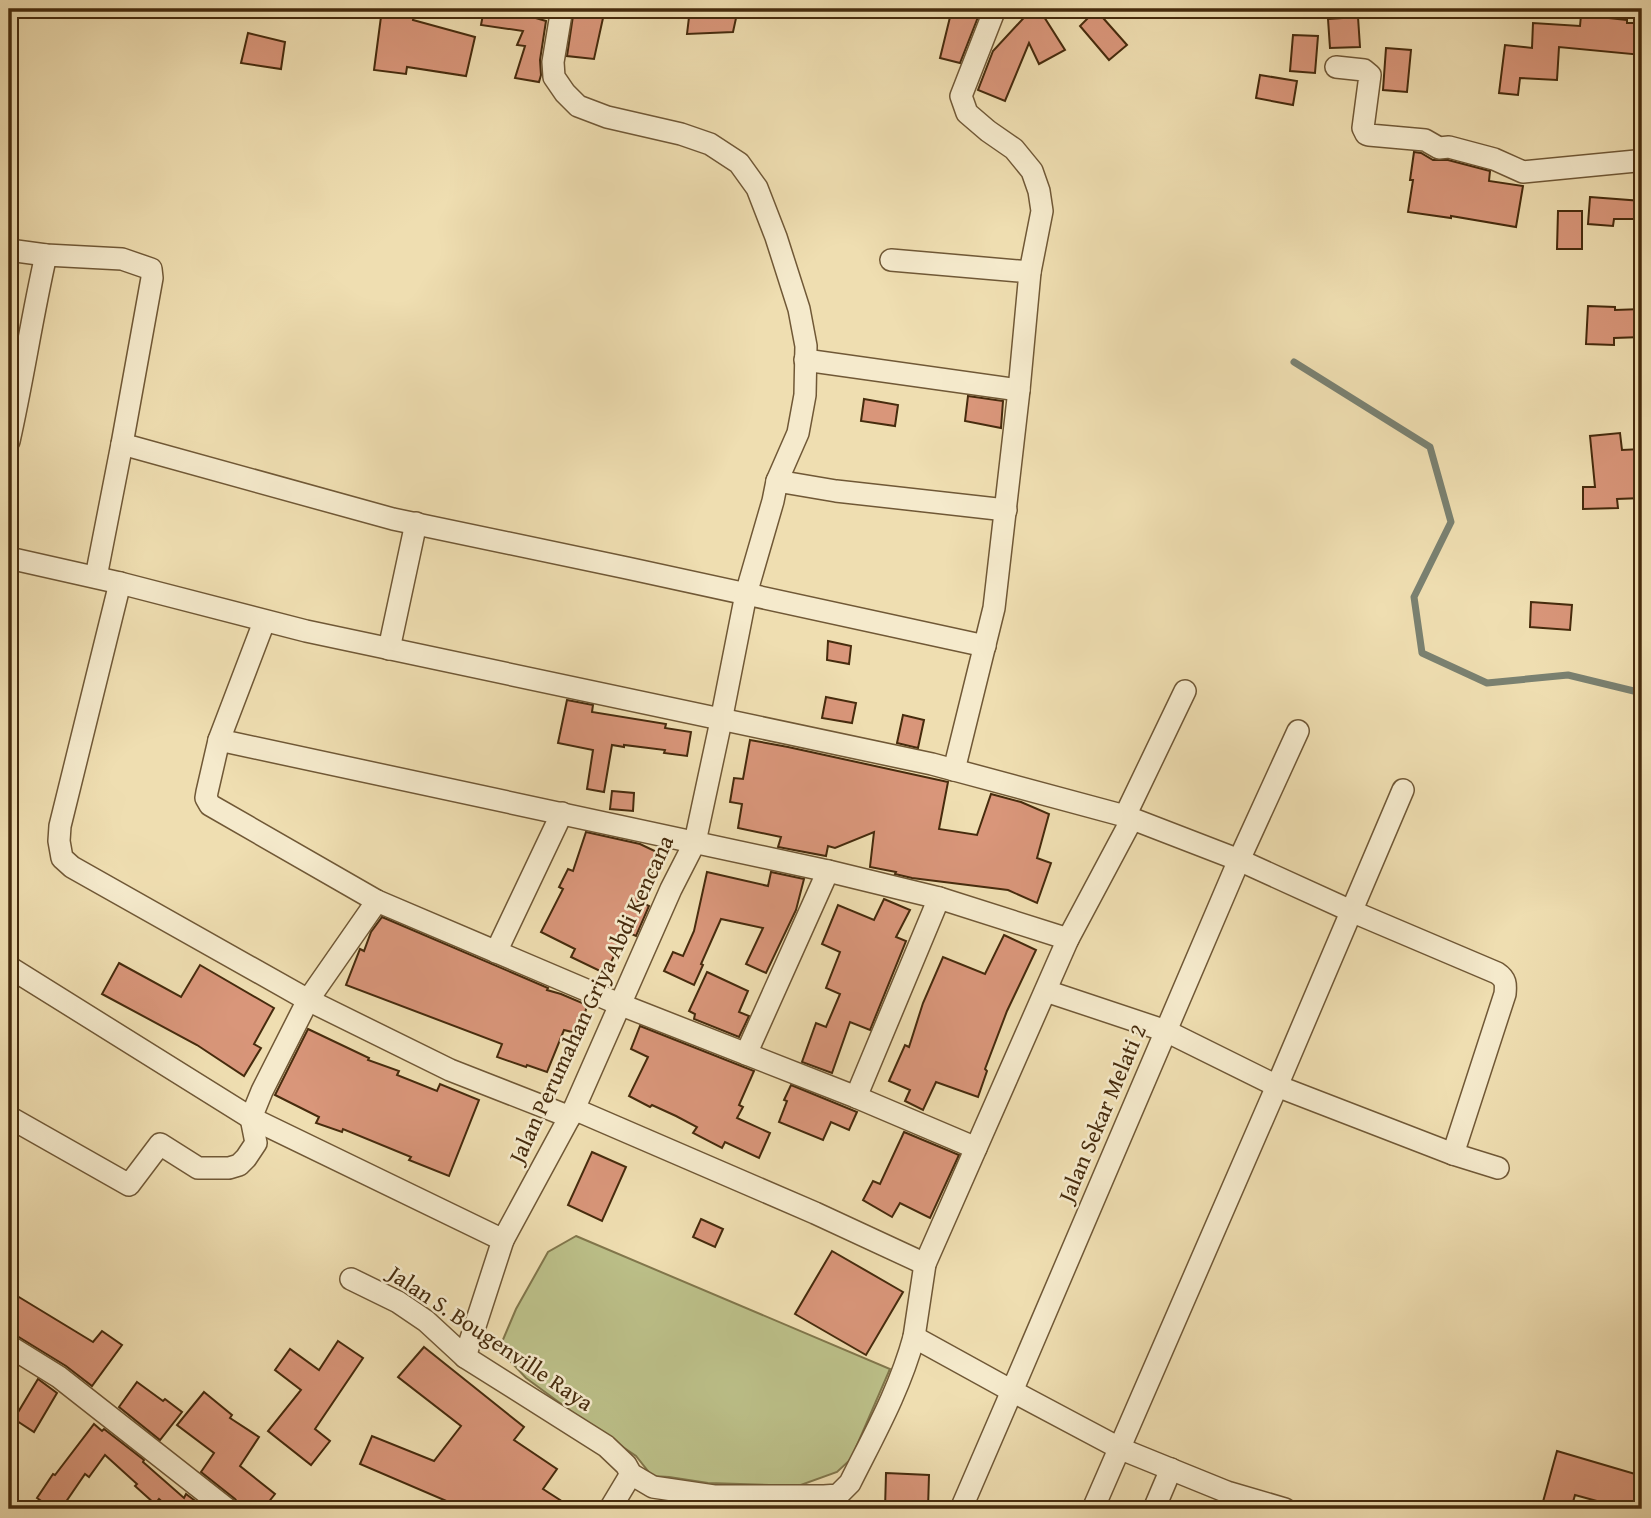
<svg xmlns="http://www.w3.org/2000/svg" width="1651" height="1518" font-family="'Gentium Book Plus',serif">
<style>
.green{fill:#bcc089;stroke:#81764b;stroke-width:2}
.lines{fill:none;stroke-linecap:round;stroke-linejoin:round}
.stream{stroke:#7a8171;stroke-width:7}
.building{fill:#d9967a;stroke:#462b0d;stroke-width:2}
.street-casing{stroke:#705836;stroke-width:24}
.street{stroke:#f5eacc;stroke-width:21}
.labels{text-anchor:middle;stroke-width:5;stroke-linejoin:round;paint-order:stroke}
.street-label{font-size:23px;fill:#462b0d;stroke:#f5eacc}
</style>
<rect width="100%" height="100%" fill="#efdeb1"/>
<filter id="stains"><feTurbulence type="fractalNoise" baseFrequency=".00286" numOctaves="4"/><feColorMatrix values="0 0 0 0 .2 0 0 0 0 .09 0 0 0 0 .02 0 0 0 .5 -.17"/></filter>
<radialGradient id="worn" r=".72"><stop offset=".6" stop-color="#630" stop-opacity="0"/><stop offset="1" stop-color="#630" stop-opacity=".3"/></radialGradient>
<polygon class="green" points="576,1236 890,1369 851,1459 837,1472 798,1486 708,1483 669,1477 652,1476 636,1456 583,1420 526,1378 499,1349 516,1309 548,1252"/>
<g class="lines">
<polyline class="stream" points="1294,362 1430,447 1451,522 1414,597 1422,653 1487,683 1568,675 1642,693"/>
</g>
<g class="building">
<polygon points="382,9 415,9 413,20 475,37 466,76 407,67 406,74 374,70"/>
<polygon points="484,9 523,9 522,14 546,21 540,60 541,75 539,82 515,78 525,46 517,45 523,31 481,25"/>
<polygon points="574,9 605,9 594,59 567,56"/>
<polygon points="690,9 738,9 733,32 687,34"/>
<polygon points="952,9 965,9 980,12 960,63 940,58"/>
<polygon points="1032,9 1042,9 1041,12 1065,50 1039,64 1029,43 1005,101 978,90 993,51"/>
<polygon points="1096,10 1127,45 1109,60 1080,26"/>
<polygon points="1581,15 1627,20 1627,23 1642,23 1642,55 1559,47 1557,80 1520,78 1518,95 1499,93 1505,45 1532,48 1533,23 1580,26"/>
<polygon points="1358,17 1360,47 1330,48 1328,19"/>
<polygon points="248,33 285,42 281,69 241,63"/>
<polygon points="1293,35 1318,36 1315,73 1290,71"/>
<polygon points="1386,48 1411,50 1407,92 1383,90"/>
<polygon points="1260,75 1297,81 1293,105 1256,98"/>
<polygon points="1414,152 1421,153 1433,160 1448,160 1490,171 1489,181 1523,186 1516,227 1451,216 1451,218 1408,212 1413,180 1410,180"/>
<polygon points="1590,197 1642,201 1642,219 1614,219 1613,226 1588,224"/>
<polygon points="1558,211 1582,211 1582,249 1557,249"/>
<polygon points="1588,306 1615,307 1615,310 1642,309 1642,337 1614,338 1614,345 1586,344"/>
<polygon points="968,396 1003,401 1001,428 965,421"/>
<polygon points="864,399 898,405 895,426 861,421"/>
<polygon points="1620,433 1622,450 1642,449 1642,498 1617,499 1618,508 1583,509 1583,487 1595,487 1590,436"/>
<polygon points="1531,602 1572,605 1570,630 1530,627"/>
<polygon points="828,641 851,646 849,664 827,660"/>
<polygon points="826,697 856,703 852,723 822,718"/>
<polygon points="567,700 593,705 592,712 666,724 665,728 691,732 687,756 664,753 665,750 624,745 624,747 612,745 604,792 587,789 593,750 558,743"/>
<polygon points="903,715 924,720 918,748 897,743"/>
<polygon points="750,740 788,747 948,782 939,829 977,835 991,794 1021,802 1049,814 1037,858 1051,863 1037,903 1008,890 912,878 895,874 896,872 870,867 874,832 835,848 828,846 826,856 778,847 781,837 738,828 742,804 730,802 734,778 743,779"/>
<polygon points="612,791 634,793 633,811 610,809"/>
<polygon points="586,832 640,844 661,854 638,901 649,906 636,936 627,932 619,948 618,947 607,971 600,971 571,957 575,949 541,932 563,889 559,887 568,869 573,871"/>
<polygon points="707,872 768,886 771,872 804,879 796,910 766,973 746,964 763,928 721,919 701,964 703,965 694,985 664,971 673,952 683,956 694,931"/>
<polygon points="884,899 910,910 896,937 906,941 870,1030 850,1022 832,1073 802,1062 816,1023 826,1027 840,994 826,988 840,952 822,944 838,905 874,920"/>
<polygon points="382,917 548,988 547,990 561,994 587,1005 580,1034 564,1030 547,1072 527,1065 526,1067 497,1057 502,1044 346,985 360,949 364,951 371,932"/>
<polygon points="1004,935 1036,950 1007,1011 985,1069 987,1071 978,1097 936,1082 923,1110 905,1101 910,1090 889,1081 905,1045 909,1047 923,1003 943,957 985,974"/>
<polygon points="119,963 181,997 200,965 274,1008 254,1044 261,1048 244,1076 197,1045 102,994"/>
<polygon points="707,972 748,991 739,1012 749,1016 739,1037 694,1019 695,1014 689,1011"/>
<polygon points="640,1026 754,1071 739,1105 743,1107 737,1118 770,1133 759,1158 725,1142 722,1148 693,1133 697,1127 676,1116 652,1105 650,1107 629,1096 648,1057 631,1049"/>
<polygon points="308,1029 369,1058 368,1060 399,1071 397,1075 437,1091 440,1084 479,1100 449,1176 409,1160 411,1157 343,1129 342,1132 316,1123 319,1117 275,1095"/>
<polygon points="791,1085 857,1112 849,1130 831,1122 823,1140 779,1122 787,1101 784,1100"/>
<polygon points="904,1132 959,1155 930,1218 900,1203 892,1217 863,1200 873,1181 880,1184"/>
<polygon points="592,1152 626,1167 602,1221 568,1205"/>
<polygon points="701,1219 723,1229 715,1247 693,1237"/>
<polygon points="832,1251 903,1292 866,1355 795,1314"/>
<polygon points="9,1291 93,1342 102,1331 122,1345 92,1386 66,1366 9,1331"/>
<polygon points="338,1341 363,1358 315,1429 330,1441 311,1465 268,1431 301,1390 275,1370 290,1349 319,1370"/>
<polygon points="424,1347 524,1427 514,1440 557,1469 543,1489 574,1509 465,1509 360,1464 372,1436 434,1461 461,1426 398,1377"/>
<polygon points="38,1379 57,1393 34,1432 14,1419"/>
<polygon points="137,1382 163,1401 165,1399 182,1412 160,1440 119,1407"/>
<polygon points="204,1392 232,1415 230,1418 259,1437 240,1466 275,1494 263,1509 240,1509 239,1504 235,1499 201,1472 214,1453 177,1425"/>
<polygon points="94,1424 102,1431 104,1429 144,1460 143,1462 184,1498 186,1494 206,1509 170,1509 159,1499 155,1504 135,1486 137,1484 105,1455 89,1477 85,1474 61,1509 53,1509 37,1498 53,1474 55,1475"/>
<polygon points="1557,1451 1642,1476 1642,1509 1626,1509 1575,1495 1571,1509 1541,1509"/>
<polygon points="886,1473 929,1475 928,1509 885,1509"/>
</g>
<g class="lines">
<defs>
<g id="street">
<polyline points="559,9 561,14 553,62 554,77 565,93 578,106 607,117 681,134 710,144 739,163 757,188 776,237 799,309 806,346 805,395 798,433 777,481"/>
<polyline points="995,9 961,96 967,113 988,131 1014,149 1032,171 1039,191 1042,211 1030,272"/>
<polyline points="1336,67 1364,70 1370,75 1363,128 1366,134 1369,135 1425,140 1439,148 1449,147 1494,159 1523,172 1636,161 1642,162"/>
<polyline points="9,250 46,255 122,259 151,269 152,278 122,444 393,519 627,568 985,646"/>
<polyline points="891,260 1030,272 1019,390 994,608 954,770"/>
<polyline points="805,360 1019,390"/>
<path d="M9,441C23,379 32,316 46,255"/>
<path d="M9,558L120,583L306,631L932,764L1125,816L1239,860L1351,911L1497,973C1506,979 1506,984 1505,994L1453,1154"/>
<polyline points="96,577 122,444"/>
<polyline points="120,583 60,826 59,841 62,858 72,867 308,1000 450,1070 570,1117"/>
<polyline points="264,622 219,740 207,792 206,798 210,805 377,901 619,1004 856,1097 976,1148"/>
<polyline points="389,649 416,523"/>
<polyline points="219,740 828,871 939,898 1068,939"/>
<polyline points="1125,816 1185,691"/>
<polyline points="496,952 562,813"/>
<polyline points="9,967 251,1118 503,1240 574,1109 671,889 695,842 721,721 746,594 773,501 777,481 836,491 1006,510"/>
<polyline points="1046,991 1166,1031 1277,1086 1453,1154 1498,1168"/>
<polyline points="746,1054 828,871"/>
<polyline points="856,1097 939,898"/>
<polyline points="574,1109 815,1213 925,1264"/>
<polyline points="9,1117 129,1185 160,1144 198,1168 229,1168 239,1165 246,1158 256,1143 251,1118 262,1091 308,1000 377,901"/>
<path d="M351,1279L398,1302L426,1321L465,1357L606,1446L626,1465L631,1474L653,1487L714,1496H824L838,1495L850,1483C874,1435 900,1389 914,1337L1012,1391L1239,860L1298,731"/>
<polyline points="914,1337 925,1264 1068,939 1132,819"/>
<polyline points="9,1346 59,1377 227,1509"/>
<polyline points="465,1357 503,1240"/>
<polyline points="610,1509 631,1474"/>
<polyline points="961,1509 1012,1391 1121,1449 1227,1492 1285,1509"/>
<polyline points="1093,1509 1277,1086 1403,790"/>
<polyline points="1154,1509 1171,1469"/>
</g>
</defs>
<use href="#street" class="street-casing"/>
<use href="#street" class="street"/>
</g>
<g class="labels">
<g class="street-label">
<text transform="translate(591 999) rotate(-65)" y="8">Jalan Perumahan Griya Abdi Kencana</text>
<text transform="translate(1102 1113) rotate(-67)" y="8">Jalan Sekar Melati 2</text>
<text transform="translate(491 1338) rotate(34)" y="8">Jalan S. Bougenville Raya</text>
</g>
</g>
<rect width="1651" height="1518" fill="none" stroke="#efdeb1" stroke-width="35"/>
<rect x="10" y="10" width="1630" height="1497" fill="none" stroke="#462b0d" stroke-width="3.5"/>
<rect x="18" y="18" width="1616" height="1483" fill="none" stroke="#462b0d" stroke-width="2"/>
<rect width="100%" height="100%" filter="url(#stains)"/>
<rect width="100%" height="100%" fill="url(#worn)"/>
</svg>
